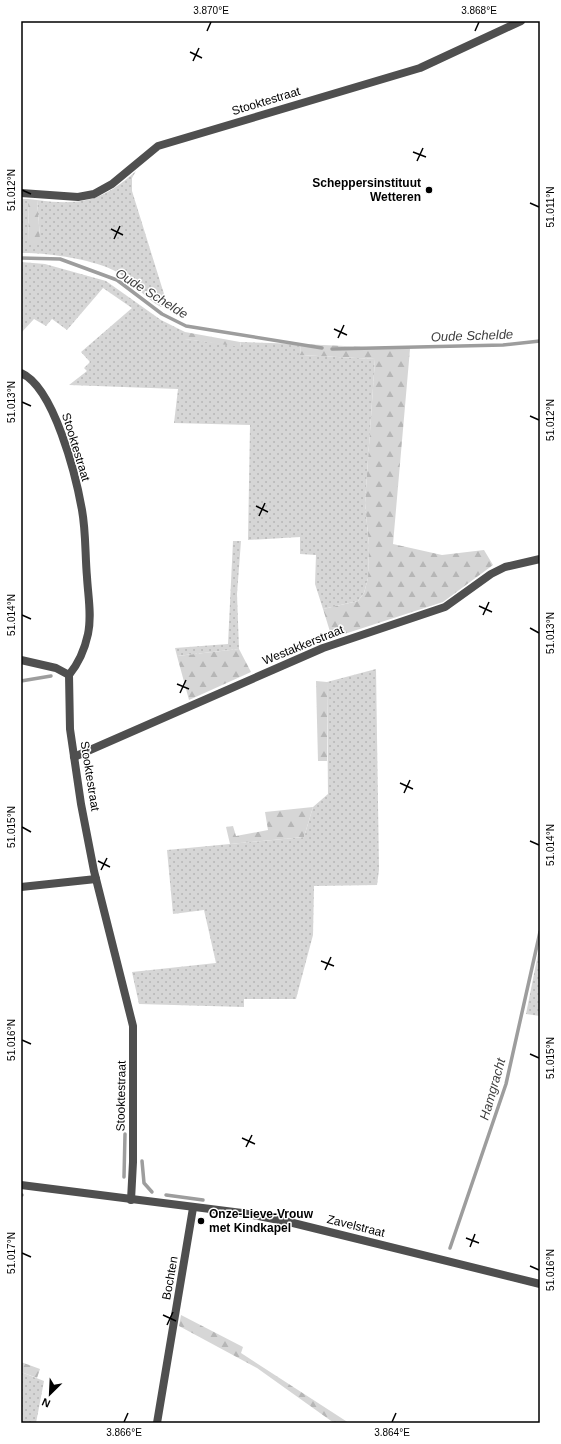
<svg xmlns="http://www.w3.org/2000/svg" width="561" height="1444" font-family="Helvetica,sans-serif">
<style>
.grass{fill:url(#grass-dots)}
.forest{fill:url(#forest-firs)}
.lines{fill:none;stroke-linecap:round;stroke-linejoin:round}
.stream{stroke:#9d9d9d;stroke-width:3.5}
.minor{stroke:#4f4f4f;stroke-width:8}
.ticks{fill:none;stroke:#000;stroke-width:1.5}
.poi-dot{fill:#000;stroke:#fff;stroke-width:1.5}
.labels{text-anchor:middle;stroke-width:3;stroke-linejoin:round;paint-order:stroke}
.street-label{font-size:12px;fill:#000;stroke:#fff}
.poi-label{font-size:12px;font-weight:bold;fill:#000;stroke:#fff;text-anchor:end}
.water-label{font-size:13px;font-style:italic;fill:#3e3e3e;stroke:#fff}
.neatline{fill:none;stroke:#000;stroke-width:1.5}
.ticks-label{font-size:10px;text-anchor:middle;fill:#000}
</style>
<defs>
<pattern id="grass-dots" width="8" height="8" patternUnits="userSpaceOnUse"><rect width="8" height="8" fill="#d6d6d6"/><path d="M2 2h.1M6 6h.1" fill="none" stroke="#b6b6b6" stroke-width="1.8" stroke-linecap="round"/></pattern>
<pattern id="forest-firs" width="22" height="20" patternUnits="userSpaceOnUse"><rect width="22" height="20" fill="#d6d6d6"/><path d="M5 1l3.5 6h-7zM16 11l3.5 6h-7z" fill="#b6b6b6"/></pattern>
</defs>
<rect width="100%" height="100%" fill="#fff"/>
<g class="grass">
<path d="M136,171L132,178V191L169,310L164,304L161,307C145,298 135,284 120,274C100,260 45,252 21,253V199H28L29,241L40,238L37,200C82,206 102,201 136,171Z"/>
<polygon points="21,262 45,264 106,281 161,320 185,332 185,339 241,346 240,342 301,344 300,355 375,359 365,503 369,545 368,578 364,593 358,601 323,609 315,584 316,555 300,554 300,537 248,540 250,425 174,423 178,389 69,385 87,371 84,368 90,362 81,352 132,308 103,288 67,330 52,319 46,326 34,319 21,333"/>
<polygon points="233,541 241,541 237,594 239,649 177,656 175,648 228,644"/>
<polygon points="376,669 379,870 377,885 314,886 313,935 296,999 244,999 244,1007 139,1004 132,972 216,963 204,910 173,914 167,850 304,837 313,807 328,794 327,682"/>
<polygon points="540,944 540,1016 526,1014"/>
<polygon points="21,1372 44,1381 36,1423 21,1423"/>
</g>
<g class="forest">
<polygon points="28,199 37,200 40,238 38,243 34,244 29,241"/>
<polygon points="185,332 240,342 241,347 185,339"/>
<polygon points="301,344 410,349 393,544 442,555 484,550 493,565 443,602 332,638 323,609 358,601 364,593 368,578 369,545 365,503 375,359 300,355"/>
<polygon points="239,649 251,672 189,700 177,656"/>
<polygon points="316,681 327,682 327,761 318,761"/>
<polygon points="313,807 304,837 230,844 226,827 233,826 236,836 268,830 265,812"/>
<polygon points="181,1315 243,1347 241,1353 349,1423 334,1423 257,1368 179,1326"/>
<polygon points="21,1362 40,1369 37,1378 21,1372"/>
</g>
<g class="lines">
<g class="stream">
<polyline points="21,258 60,259 117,280 162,314 186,326 322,348"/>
<polyline points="332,349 503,345 540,341"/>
<polyline points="21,681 51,676"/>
<polyline points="142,1161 144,1183 152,1192"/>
<polyline points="124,1177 125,1134"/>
<polyline points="21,1195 22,1195"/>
<polyline points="166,1195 203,1200"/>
<polyline points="450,1248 506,1084 540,932"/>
</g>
<g class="minor">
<polyline points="21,193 78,197 94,194 112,184 158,146 420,68 521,21"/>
<path d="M21,373C54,387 76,476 82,510C86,532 85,555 87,577C88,596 92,615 88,634C85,648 78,664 69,675L70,729L81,804L94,871L133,1026V1162L131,1200"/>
<polyline points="21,660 56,668 69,675"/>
<polyline points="74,757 323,648 445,607 491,574 505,567 540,559"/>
<polyline points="21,887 96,879"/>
<polyline points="21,1185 242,1213 289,1222 540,1284"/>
<polyline points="157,1423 193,1208"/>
</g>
</g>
<path class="ticks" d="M207,31L211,22M475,31L479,22M190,52L202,58M193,61L199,48M413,152L426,157M417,161L423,148M22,190L31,194M530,203L539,207M111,229L123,235M114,239L120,226M334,329L347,335M338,338L344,325M22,402L31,406M530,416L539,420M256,506L268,512M259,516L265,503M479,606L492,612M22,615L31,619M483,615L489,602M530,628L539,633M177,684L189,689M180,693L186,680M400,783L413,789M404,793L410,780M22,827L31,832M530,841L539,845M98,861L110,867M101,870L107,858M321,961L334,966M325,970L331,957M22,1040L31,1044M530,1054L539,1058M242,1138L255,1144M246,1147L252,1135M466,1238L479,1243M470,1247L475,1234M22,1253L31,1257M530,1266L539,1270M163,1315L176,1321M167,1325L173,1312M124,1422L128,1413M392,1422L396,1413"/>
<g class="poi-dot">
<circle cx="429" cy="190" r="4"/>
<circle cx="201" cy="1221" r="4"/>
</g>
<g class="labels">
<g class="street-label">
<text transform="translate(266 101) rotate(-17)" y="4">Stooktestraat</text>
<text transform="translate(76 447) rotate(73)" y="4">Stooktestraat</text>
<text transform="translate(303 645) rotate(-22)" y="4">Westakkerstraat</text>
<text transform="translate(90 776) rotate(81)" y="4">Stooktestraat</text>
<text transform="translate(121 1096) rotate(-89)" y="4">Stooktestraat</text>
<text transform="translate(356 1226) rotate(14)" y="4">Zavelstraat</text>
<text transform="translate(170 1278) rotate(-80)" y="4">Bochten</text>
</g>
<g class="poi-label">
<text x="421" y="187">Scheppersinstituut<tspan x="421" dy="14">Wetteren</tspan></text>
<text x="209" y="1218" text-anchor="start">Onze-Lieve-Vrouw<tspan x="209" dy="14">met Kindkapel</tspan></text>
</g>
<g class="water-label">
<text transform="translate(152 293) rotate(32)" y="5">Oude Schelde</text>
<text transform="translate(472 335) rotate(-2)" y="5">Oude Schelde</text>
<text transform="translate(492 1089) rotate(-74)" y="5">Hamgracht</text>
</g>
</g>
<rect width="561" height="1444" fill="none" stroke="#ffffff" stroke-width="44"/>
<g transform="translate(50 1394) rotate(204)" stroke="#ffffff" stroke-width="3" paint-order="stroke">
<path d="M0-3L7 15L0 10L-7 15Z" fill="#000000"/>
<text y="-6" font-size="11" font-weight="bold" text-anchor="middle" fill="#000000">N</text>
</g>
<rect x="22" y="22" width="517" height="1400" class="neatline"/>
<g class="ticks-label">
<text x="211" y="14">3.870°E</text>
<text x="479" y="14">3.868°E</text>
<text transform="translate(11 190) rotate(-90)" y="4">51.012°N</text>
<text transform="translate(550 207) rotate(-90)" y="4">51.011°N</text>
<text transform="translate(11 402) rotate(-90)" y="4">51.013°N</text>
<text transform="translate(550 420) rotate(-90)" y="4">51.012°N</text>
<text transform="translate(11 615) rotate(-90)" y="4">51.014°N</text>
<text transform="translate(550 633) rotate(-90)" y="4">51.013°N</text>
<text transform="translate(11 827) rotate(-90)" y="4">51.015°N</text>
<text transform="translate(550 845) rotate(-90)" y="4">51.014°N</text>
<text transform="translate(11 1040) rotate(-90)" y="4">51.016°N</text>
<text transform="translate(550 1058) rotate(-90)" y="4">51.015°N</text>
<text transform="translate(11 1253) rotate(-90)" y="4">51.017°N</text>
<text transform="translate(550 1270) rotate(-90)" y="4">51.016°N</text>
<text x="124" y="1436">3.866°E</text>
<text x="392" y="1436">3.864°E</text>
</g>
</svg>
